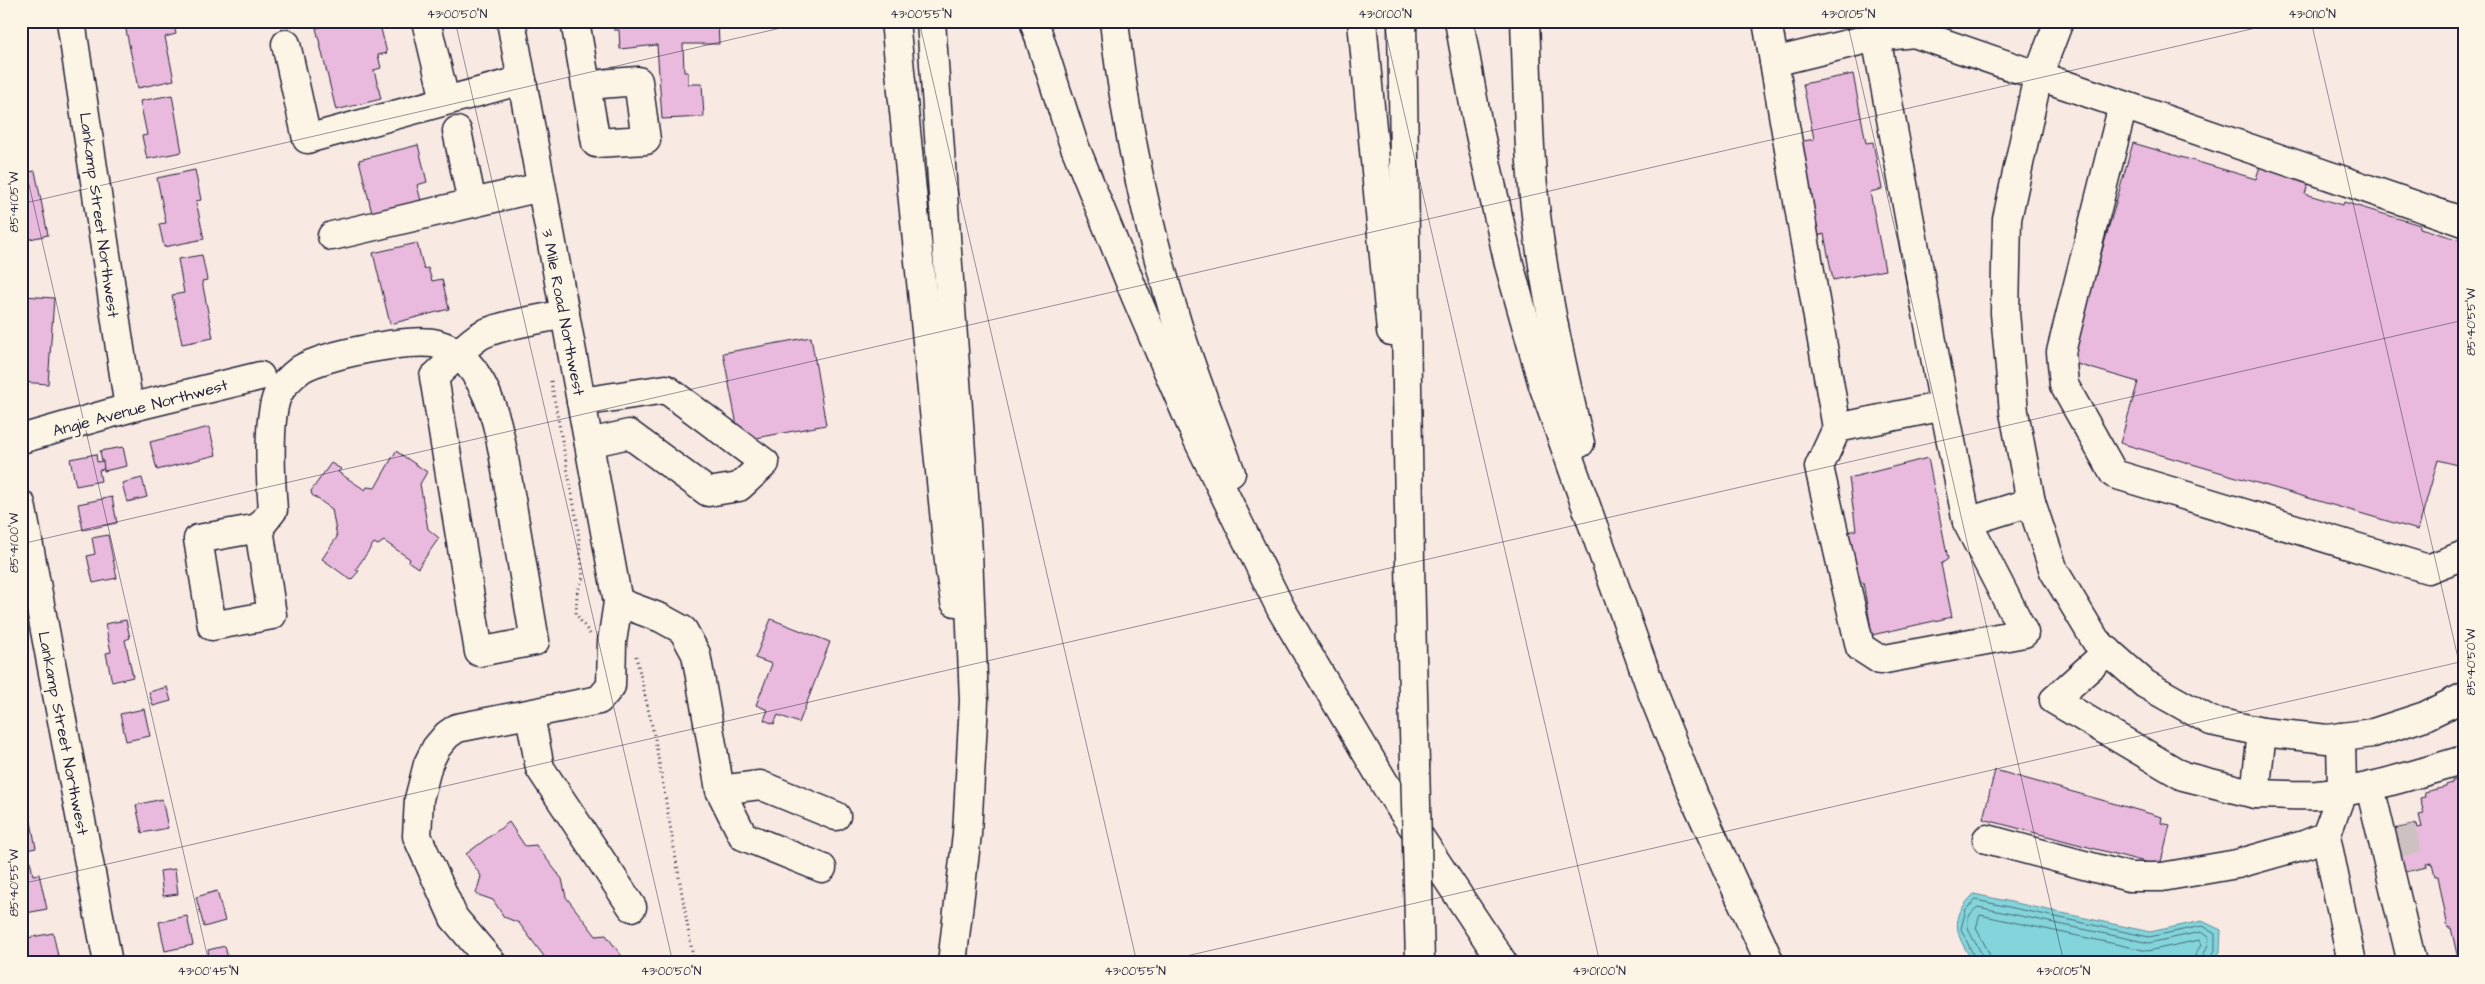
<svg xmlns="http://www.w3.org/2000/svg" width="2485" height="984" font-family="'Architects Daughter',sans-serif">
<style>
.water{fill:#84d5db;stroke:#5d8d9b}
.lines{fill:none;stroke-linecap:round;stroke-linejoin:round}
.shore{stroke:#496a7b;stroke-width:1}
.building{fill:#e9badd;stroke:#22223b}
.minor-tunnel{stroke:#cdc1c1;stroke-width:28;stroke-dasharray:28 14;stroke-linecap:butt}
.minor-casing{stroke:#22223b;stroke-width:31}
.highway-casing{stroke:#22223b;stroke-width:31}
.path{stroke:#22223b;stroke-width:3;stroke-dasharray:1 4;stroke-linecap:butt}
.minor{stroke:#fcf5e5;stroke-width:28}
.highway{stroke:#fcf5e5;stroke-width:28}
.highway-bridge-casing{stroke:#22223b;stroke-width:31;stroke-linecap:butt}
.highway-bridge{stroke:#fcf5e5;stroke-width:28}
.ticks{fill:none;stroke:#22223b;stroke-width:1;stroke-opacity:0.45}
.labels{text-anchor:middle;stroke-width:5;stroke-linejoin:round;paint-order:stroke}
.street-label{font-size:16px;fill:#22223b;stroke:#fcf5e5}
.neatline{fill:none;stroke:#22223b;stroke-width:2}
.ticks-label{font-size:12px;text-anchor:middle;fill:#22223b}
</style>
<rect width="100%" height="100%" fill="#f8e9e3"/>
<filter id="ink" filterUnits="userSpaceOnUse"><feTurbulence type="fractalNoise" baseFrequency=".02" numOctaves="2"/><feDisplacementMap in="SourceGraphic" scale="10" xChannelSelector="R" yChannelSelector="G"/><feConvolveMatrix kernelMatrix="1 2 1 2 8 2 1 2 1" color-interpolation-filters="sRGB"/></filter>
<g filter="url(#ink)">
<path class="water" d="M1974,894L2150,932L2202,921L2221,930L2220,952L2211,963H1974C1956,936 1948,919 1974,894Z"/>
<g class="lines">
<g class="shore">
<polyline points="1977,963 1961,929 1966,909 1976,900 2149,937 2202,926 2215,934 2215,950 2208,963"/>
<path d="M1984,963C1983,944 1952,925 1978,907L2149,943L2201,932L2209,938C2209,948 2202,953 2201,963"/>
<polyline points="1991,963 1989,953 1976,928 1980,915 2148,951 2199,940 2201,945 2196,953 2194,963"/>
</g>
</g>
<g class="building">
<polygon points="145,21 173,21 176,34 165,37 174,80 138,88 125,25"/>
<polygon points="342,21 379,21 387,53 378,55 381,68 374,70 381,99 336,110 316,28"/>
<polygon points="614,21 723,21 718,23 719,44 683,44 684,72 688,72 688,84 702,84 704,117 662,119 657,45 620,49 619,30 614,30"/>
<polygon points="1853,74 1866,143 1873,142 1882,189 1870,192 1885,270 1833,280 1824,234 1814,237 1799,142 1814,139 1803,84"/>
<polygon points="172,95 182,152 147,159 142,136 147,135 140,101"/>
<polygon points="2133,143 2256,179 2260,166 2309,181 2305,194 2343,205 2344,202 2420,225 2420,228 2464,241 2464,467 2438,460 2418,530 2120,443 2138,382 2070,362"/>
<polygon points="418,145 427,182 417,185 421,201 372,213 359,160"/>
<polygon points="195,170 201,200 196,201 204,239 164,247 159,224 166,223 157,178"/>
<polygon points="35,171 48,235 21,241 21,173"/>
<polygon points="417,243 424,269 428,268 432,281 442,279 449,309 390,324 373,253"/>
<polygon points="202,255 207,280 202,281 213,338 182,344 172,295 184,293 178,259"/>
<polygon points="23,296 54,298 48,384 21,382"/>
<polygon points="811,337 826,425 740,441 723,353"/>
<polygon points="209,427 216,455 157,470 150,442"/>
<polygon points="123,447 127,466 104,471 100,451"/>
<polygon points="396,451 427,472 420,484 428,529 439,538 418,568 409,562 410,559 384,541 378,545 374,543 356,569 359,571 351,580 322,559 337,537 332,509 312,495 311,491 331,463 341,469 338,472 365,490 367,487 375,488"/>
<polygon points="96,454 97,462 103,461 104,469 99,470 101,481 76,486 70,459"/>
<polygon points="1928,458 1948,559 1941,564 1952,617 1872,635 1863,582 1857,582 1848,532 1856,530 1849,478"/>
<polygon points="142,478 147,497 127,502 122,483"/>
<polygon points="112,497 117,523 83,530 78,504"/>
<polygon points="108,535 117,578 93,583 87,556 95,554 92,538"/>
<polygon points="771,619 830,642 799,723 778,715 774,724 764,720 768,710 756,705 772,664 755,658"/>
<polygon points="126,620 130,638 125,640 133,677 112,682 106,653 111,652 105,624"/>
<polygon points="167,687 171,701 153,706 149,692"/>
<polygon points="144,709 150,736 126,741 120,714"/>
<polygon points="1995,770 2162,817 2161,823 2170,825 2160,866 1983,819"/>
<polygon points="2464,778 2464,963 2459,963 2451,928 2448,928 2438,876 2435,876 2432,863 2426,864 2427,867 2396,874 2385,831 2417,824 2418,828 2422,827 2419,815 2424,814 2420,798 2425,797 2424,792 2446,787 2446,785 2452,783 2452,781"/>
<polygon points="162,799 168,828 142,833 136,805"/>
<polygon points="29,811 36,848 21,851 21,813"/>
<polygon points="509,822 525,846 536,845 562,879 566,897 596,936 606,935 627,963 549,963 519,923 504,917 493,900 476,894 481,876 466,854"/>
<polygon points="29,856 33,875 39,874 47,909 21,914 21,858"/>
<polygon points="175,869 178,894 163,896 160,871"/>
<polygon points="217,891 225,921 204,927 196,897"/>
<polygon points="187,916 193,945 165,951 159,922"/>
<polygon points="53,933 58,956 53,957 54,963 21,963 21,951 24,950 22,939"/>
<polygon points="225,946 228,959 210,962 208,950"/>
</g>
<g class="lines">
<polyline class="minor-tunnel" points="2401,828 2412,870"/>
<defs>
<g id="minor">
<polyline points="71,21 129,408"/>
<polyline points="426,21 445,100"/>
<polyline points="575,21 596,143 646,140 638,81 587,85"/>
<polyline points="1767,21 1837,428 1819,467 1860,647 1880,660 2024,633 1967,522 1944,406 1837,428"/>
<polyline points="2059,21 2038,76 2007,219 2005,313 2014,412 2031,502 2054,571 2096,641 2145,684 2211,721 2262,732 2327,739 2373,733 2425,716 2464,697"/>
<polyline points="1876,37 1944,406"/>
<polyline points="286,44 307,139 522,80"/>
<polyline points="1774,62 1876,37 1914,33 2464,222"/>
<polyline points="2123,105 2061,352 2064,385 2114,474 2428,569 2464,555"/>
<polyline points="457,131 472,203"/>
<polyline points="332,236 541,187"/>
<polyline points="581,402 666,389 765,463 739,487 708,492 629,434 589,443"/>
<polyline points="21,439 129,408 260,376"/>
<polyline points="21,504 108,963"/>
<polyline points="1967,522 2031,502"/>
<path d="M259,528L272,615L212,626L198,539L259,528L273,510C271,484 267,416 278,394C283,384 293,375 301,369C324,355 412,337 437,344C455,349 465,359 475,373C500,410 503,457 511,499C519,547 527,594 535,641L479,652L434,377C449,364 462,348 478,337C495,325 543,319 565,314"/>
<polyline points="618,602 661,618 683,630 696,654 720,790 743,836 822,868"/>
<polyline points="2108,651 2054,700 2183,776 2255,794 2262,732"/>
<polyline points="530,715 540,768 632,907"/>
<polyline points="2370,787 2412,963"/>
<polyline points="720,790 760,785 836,816"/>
<path d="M2255,794C2275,794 2297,796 2317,795C2367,791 2415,774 2464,760"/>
<polyline points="2326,836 2352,963"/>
<polyline points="1987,839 2129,877 2162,877 2237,864 2304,845 2326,836 2342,792 2341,737"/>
<polyline points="492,963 454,918 417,836 419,799 428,764 436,748 447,735 457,728 599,700 611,686 612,642 618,602 511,21"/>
</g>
<g id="highway">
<polyline points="895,21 950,571 955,602"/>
<polyline points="931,21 968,553 974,701 967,834 952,963"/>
<polyline points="1034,21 1073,142 1136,297 1196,436 1239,524 1281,609 1388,789 1503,963"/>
<path d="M1114,21C1125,123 1147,225 1177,323C1193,374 1213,424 1231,473"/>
<polyline points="1362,21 1391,331"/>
<path d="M1402,21C1406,269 1407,516 1415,764"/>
<polyline points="1459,21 1477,121 1509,264 1543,385 1654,697 1694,796 1770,963"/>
<path d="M1525,21C1528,91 1528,161 1538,230C1547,302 1563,373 1580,443"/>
</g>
</defs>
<use href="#minor" class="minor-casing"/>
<use href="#highway" class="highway-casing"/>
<g class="path">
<polyline points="485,21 487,28"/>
<polyline points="551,381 577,521 583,577 577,594 576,614 590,634"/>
<polyline points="636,656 655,739 694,963"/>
</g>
<use href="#minor" class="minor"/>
<use href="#highway" class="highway"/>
<defs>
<polyline id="highway-bridge" points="1415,764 1420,963"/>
</defs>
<use href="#highway-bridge" class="highway-bridge-casing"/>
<use href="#highway-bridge" class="highway-bridge"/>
</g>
</g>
<path class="ticks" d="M455,21L673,963M919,21L1137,963M1383,21L1600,963M1847,21L2064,963M2311,21L2464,684M21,150L209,963M21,204L811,21M21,544L2286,21M21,884L2464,320M1156,963L2464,661"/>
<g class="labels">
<g class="street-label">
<text transform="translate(100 215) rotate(82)" y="6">Lankamp Street Northwest</text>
<text transform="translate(564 312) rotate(79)" y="6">3 Mile Road Northwest</text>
<text transform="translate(140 407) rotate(-15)" y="6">Angie Avenue Northwest</text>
<text transform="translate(64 733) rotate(79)" y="6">Lankamp Street Northwest</text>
</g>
</g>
<rect width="2485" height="984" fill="none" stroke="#fcf5e5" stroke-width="55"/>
<rect x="28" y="28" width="2430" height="928" class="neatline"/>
<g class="ticks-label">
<text x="457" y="18">43°00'50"N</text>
<text x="921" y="18">43°00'55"N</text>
<text x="1385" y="18">43°01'00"N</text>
<text x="1848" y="18">43°01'05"N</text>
<text x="2312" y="18">43°01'10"N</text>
<text transform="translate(14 202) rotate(-90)" y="4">85°41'05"W</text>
<text transform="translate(2471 322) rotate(-90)" y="4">85°40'55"W</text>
<text transform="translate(14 543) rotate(-90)" y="4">85°41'00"W</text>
<text transform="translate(2471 662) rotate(-90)" y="4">85°40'50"W</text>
<text transform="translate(14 883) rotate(-90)" y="4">85°40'55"W</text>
<text x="208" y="975">43°00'45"N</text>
<text x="671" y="975">43°00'50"N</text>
<text x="1135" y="975">43°00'55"N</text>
<text x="1599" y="975">43°01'00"N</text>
<text x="2063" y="975">43°01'05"N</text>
</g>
</svg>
